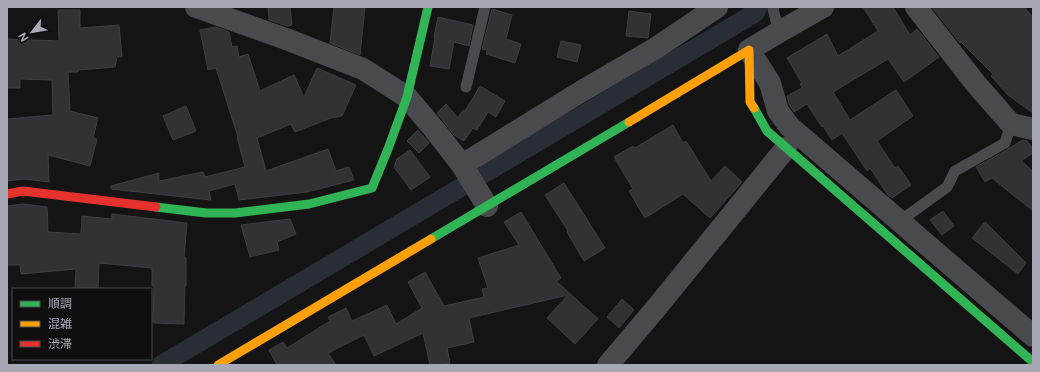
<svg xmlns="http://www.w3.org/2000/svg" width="1040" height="372" font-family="'Public Sans','Noto Sans JP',sans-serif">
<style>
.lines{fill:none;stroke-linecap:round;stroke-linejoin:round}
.canal{stroke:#282d36;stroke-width:19}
.building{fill:#323234;stroke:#3d3e41}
.lane{stroke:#494a4d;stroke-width:11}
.street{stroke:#494a4d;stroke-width:22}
.fast{stroke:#30b455;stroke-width:9}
.slow{stroke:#ff9f0a;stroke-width:9}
.jam{stroke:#e5322d;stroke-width:9}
</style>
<rect width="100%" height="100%" fill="#141415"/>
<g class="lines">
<polyline class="canal" points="161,365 755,13 758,7"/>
</g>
<g class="building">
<polygon points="268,7 290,7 292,25 287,26 269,20"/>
<polygon points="334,7 365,7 360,55 330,43"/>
<polygon points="863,7 893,7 910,35 917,29 939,57 904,82 888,59 833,92 850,120 896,90 913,116 877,141 895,168 898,166 911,185 892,198 888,195 870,168 867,171 842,133 832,140 823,126 822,127 807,104 794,112 789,104 787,96 802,88 800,84 802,83 787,58 827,34 838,56 878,31"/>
<polygon points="932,7 1024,7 1033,17 1033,113 1008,95 991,76 993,74 961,42 960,43"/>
<polygon points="492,9 512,15 506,39 521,44 515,63 486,54 487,50 482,49"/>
<polygon points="58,10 80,10 80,28 119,25 122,57 117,57 115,67 78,70 78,72 68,72 70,111 98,118 93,138 97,139 90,166 48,155 49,182 24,179 7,181 7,119 53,115 52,80 20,79 20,88 7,88 7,39 59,41"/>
<polygon points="629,11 651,14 648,38 626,36"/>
<polygon points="438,17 473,25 469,46 454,42 449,69 430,66 435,37 434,37"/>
<polygon points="216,27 229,32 232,47 237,46 239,57 248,54 260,91 294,75 304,97 317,68 356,85 342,116 331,118 295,132 291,124 257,138 266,171 328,149 336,171 349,167 354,180 307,192 239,200 235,184 209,191 211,200 111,189 111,186 159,173 159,181 203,172 205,177 245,167 237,137 238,137 216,68 208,70 200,30"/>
<polygon points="561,41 581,45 577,62 557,57"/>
<polygon points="480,86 505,101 496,117 488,112 477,130 473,128 464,141 454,135 437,113 446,104 458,118 463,110 465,111"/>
<polygon points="186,106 196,131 173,140 163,116"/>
<polygon points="673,125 683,143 686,141 711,181 725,166 742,182 710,218 683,194 645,218 629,191 633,189 614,157 633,146 635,148"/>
<polygon points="418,130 429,143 419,153 407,141"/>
<polygon points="1023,140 1027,141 1033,149 1033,153 1021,161 1033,171 1033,211 992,178 985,182 976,167 996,156"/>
<polygon points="410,150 430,177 411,190 394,167 397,159"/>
<polygon points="564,183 605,248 584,261 567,232 568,231 545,195"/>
<polygon points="23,204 47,207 48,232 81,234 82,216 112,219 112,214 187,223 184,258 186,258 186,286 185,286 184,324 153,323 154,286 152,286 152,268 99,263 98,289 75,289 76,269 21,274 20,265 7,265 7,206"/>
<polygon points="943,211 954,226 942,235 930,220"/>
<polygon points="521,212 561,278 556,281 598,319 575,344 547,318 568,295 469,318 474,342 447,348 450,363 442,365 430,365 423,333 374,356 364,335 328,353 336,365 277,365 269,350 283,342 287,348 330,321 328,317 346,308 352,321 387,305 396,324 422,308 408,282 425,272 444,306 484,297 482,289 488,288 478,258 519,245 504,222"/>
<polygon points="290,219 296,234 277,242 279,250 250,257 241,225"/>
<polygon points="985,222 1026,263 1018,274 972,238"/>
<polygon points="622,299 634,310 619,328 607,317"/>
</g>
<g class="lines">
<g class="lane">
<polyline points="774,7 773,9 779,32"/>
<polyline points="466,87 485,7"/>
<polyline points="900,221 947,187 955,171 1005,143 1011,124"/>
</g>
<g class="street">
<polyline points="196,7 286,39 363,69 407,97 434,129 462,165 487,206"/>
<polyline points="823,7 779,32 749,50 770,83 778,111 789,126 1033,336"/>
<polyline points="916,7 976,84 1011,124 1033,129"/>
<polyline points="462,165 582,91 656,48 717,7"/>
<polyline points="608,365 657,307 786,148"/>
</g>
<g class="fast">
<polyline points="754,108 767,131 1033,362"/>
<polyline points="156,207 206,213 235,213 309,204 372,188 388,149 407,97 428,7"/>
<polyline points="431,239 629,122"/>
</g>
<g class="slow">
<polyline points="629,122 749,50 750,102 754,108"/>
<polyline points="218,365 431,239"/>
</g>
<polyline class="jam" points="7,194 23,191 156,207"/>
</g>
<rect width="1040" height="372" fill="none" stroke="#a6a8b6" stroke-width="16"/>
<rect x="12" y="288" width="140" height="72" fill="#0f0f10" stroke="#4b4c52"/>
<rect x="20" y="301" width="20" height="6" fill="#30b455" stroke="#4b4c52"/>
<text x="48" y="308" font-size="12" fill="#a6a8b6">順調</text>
<rect x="20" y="321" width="20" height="6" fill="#ff9f0a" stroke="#4b4c52"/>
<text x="48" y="328" font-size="12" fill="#a6a8b6">混雑</text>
<rect x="20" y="341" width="20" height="6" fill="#e5322d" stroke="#4b4c52"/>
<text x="48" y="348" font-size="12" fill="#a6a8b6">渋滞</text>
<g transform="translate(32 32) rotate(239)" stroke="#0f0f10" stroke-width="3" paint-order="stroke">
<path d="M0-3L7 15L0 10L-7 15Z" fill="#a6a8b6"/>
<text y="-6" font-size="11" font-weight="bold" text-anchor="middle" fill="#a6a8b6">N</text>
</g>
</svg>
